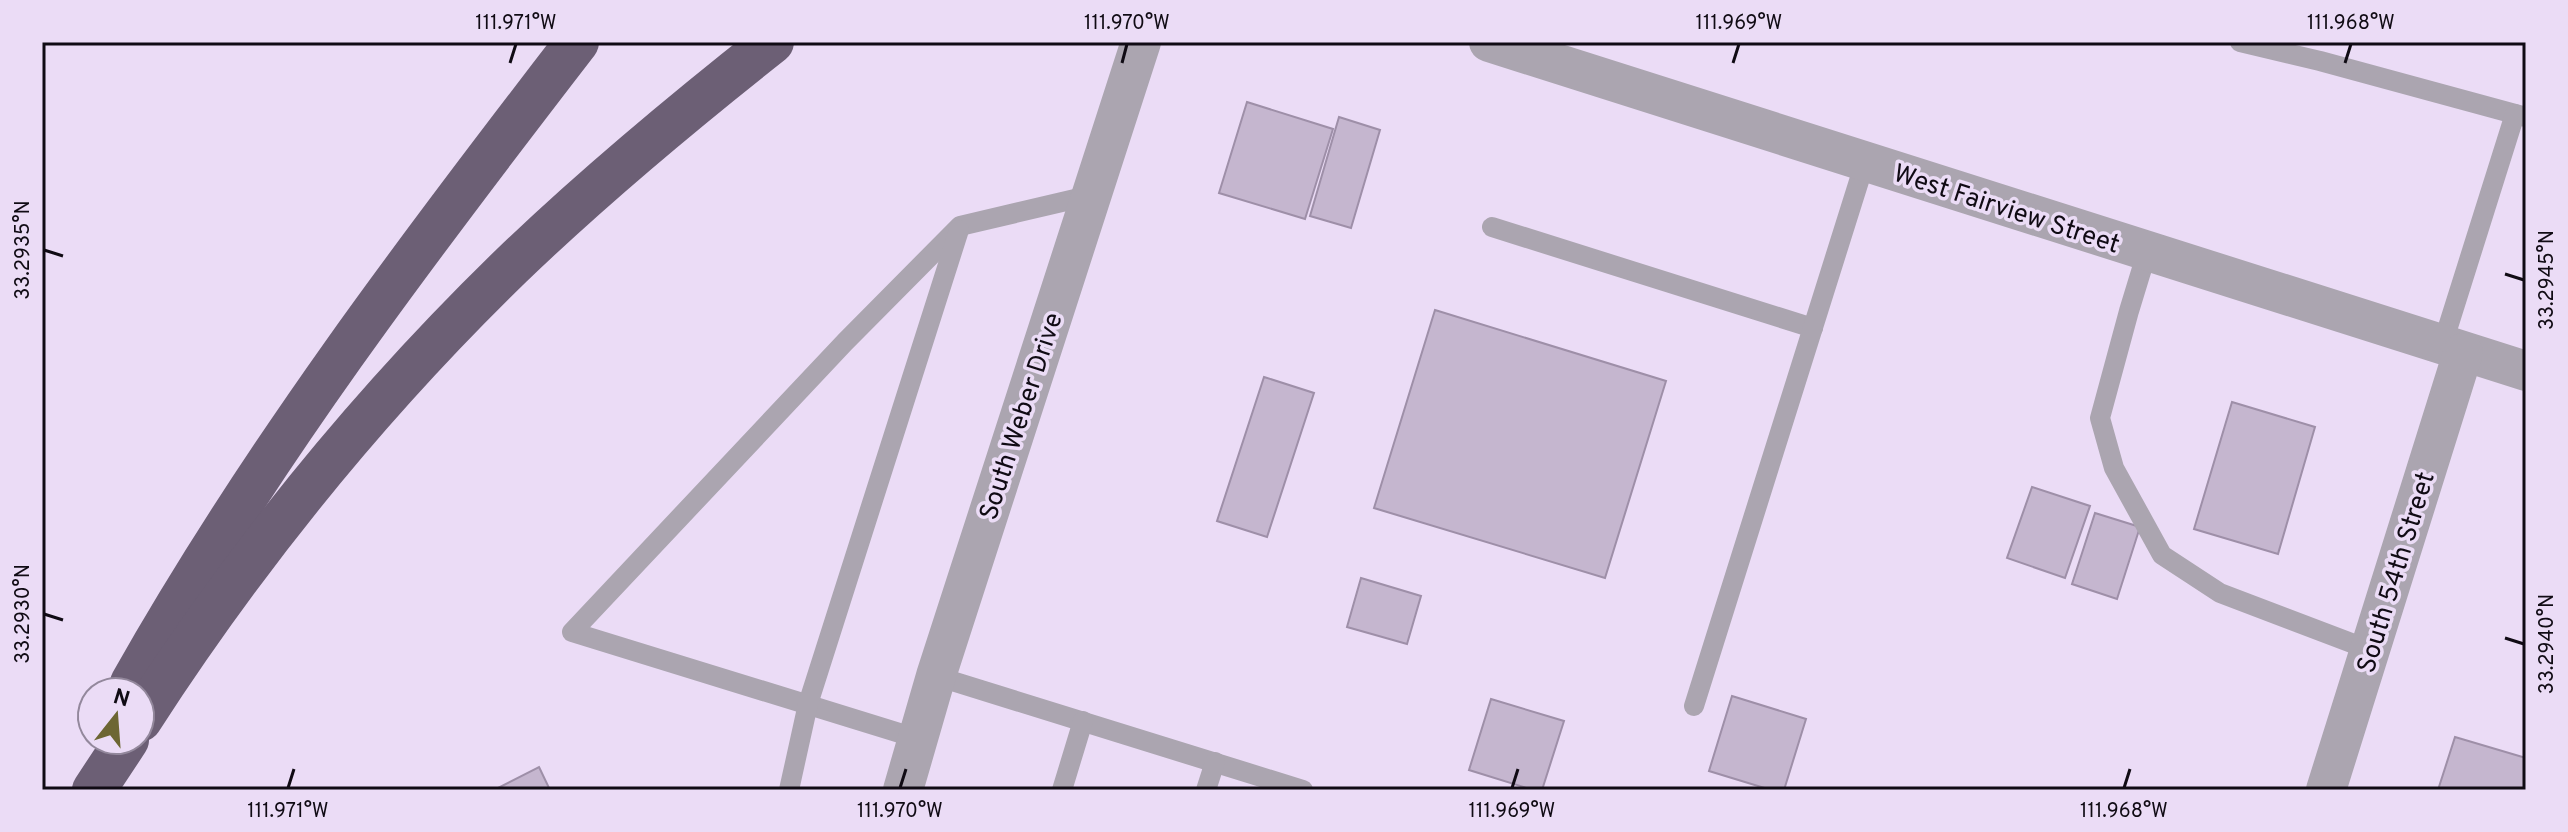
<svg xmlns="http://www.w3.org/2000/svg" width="2568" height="832" font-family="Overpass,sans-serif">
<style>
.building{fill:#c5b6cf;stroke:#9e8fa8;stroke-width:2}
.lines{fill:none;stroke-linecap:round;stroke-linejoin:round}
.service{stroke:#aba5b0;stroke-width:20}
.minor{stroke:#aba5b0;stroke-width:40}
.motorway{stroke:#6c5f75;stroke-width:44}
.ticks{fill:none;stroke:#100b14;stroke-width:3}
.labels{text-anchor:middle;stroke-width:7;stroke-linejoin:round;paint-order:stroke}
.street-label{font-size:26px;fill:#100b14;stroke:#ebdcf6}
.neatline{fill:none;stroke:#100b14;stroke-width:3}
.ticks-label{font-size:20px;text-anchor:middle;fill:#100b14}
</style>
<rect width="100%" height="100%" fill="#ebdcf6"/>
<g class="building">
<polygon points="1247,102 1333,129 1305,219 1219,193"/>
<polygon points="1339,117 1380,130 1351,228 1310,216"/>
<polygon points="1435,310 1666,381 1605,578 1374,508"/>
<polygon points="1264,377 1314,393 1267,537 1217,521"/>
<polygon points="2232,402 2315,427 2278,554 2194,529"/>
<polygon points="2032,487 2090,506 2065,578 2007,558"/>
<polygon points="2095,513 2140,527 2117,599 2072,584"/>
<polygon points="1361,578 1421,596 1407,644 1347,627"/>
<polygon points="1732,696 1806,719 1784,790 1771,790 1709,771"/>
<polygon points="1491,699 1564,721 1542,790 1533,790 1469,770"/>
<polygon points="2455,737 2526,758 2526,790 2438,790"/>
<polygon points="539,767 549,788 556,790 499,790 498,788"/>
</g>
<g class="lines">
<g class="service">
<polyline points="2240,42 2320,61 2526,117"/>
<polyline points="1492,227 1813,328"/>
<polyline points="2147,252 2129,311 2100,418 2114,468 2162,555 2220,593 2370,650"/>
<polyline points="2442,346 2515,114"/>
<polyline points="936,676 1303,790"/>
<polyline points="1694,706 1865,162"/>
<polyline points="919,739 572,632 845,342 960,226 1092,195"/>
<polyline points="789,790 808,704 959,230"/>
<polyline points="1062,790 1083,721"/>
<polyline points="1206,790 1215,762"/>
</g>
<g class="minor">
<polyline points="1489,42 2526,371"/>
<polyline points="903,790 936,676 1141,42"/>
<polyline points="2326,790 2463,353"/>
</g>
<g class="motorway">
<path d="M132,683C260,456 418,248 577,42"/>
<path d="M140,720C246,556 371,402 511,266C594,186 682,113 772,42"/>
<polyline points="94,790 127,740"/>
</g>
</g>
<path class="ticks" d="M510,63L516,44M1122,63L1127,44M1733,63L1739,44M2345,63L2351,44M44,250L63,256M2505,274L2524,280M44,614L63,620M2505,638L2524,644M288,788L294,769M900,788L906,769M1512,788L1518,769M2124,788L2130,769"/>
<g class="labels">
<g class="street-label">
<text transform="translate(2007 208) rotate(18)" y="9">West Fairview Street</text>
<text transform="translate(1020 416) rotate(-72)" y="9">South Weber Drive</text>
<text transform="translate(2395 572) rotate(-73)" y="9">South 54th Street</text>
</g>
</g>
<rect width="2568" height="832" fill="none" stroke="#ebdcf6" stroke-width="88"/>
<g transform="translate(116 716) rotate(17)"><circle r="38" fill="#ebdcf6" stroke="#93889c" stroke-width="2"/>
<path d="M0-6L14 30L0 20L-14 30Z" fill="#6d6633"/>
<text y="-12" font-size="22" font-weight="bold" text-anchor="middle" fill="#100b14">N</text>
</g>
<rect x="44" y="44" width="2480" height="744" class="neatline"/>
<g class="ticks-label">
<text x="516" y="29">111.971°W</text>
<text x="1127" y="29">111.970°W</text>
<text x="1739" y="29">111.969°W</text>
<text x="2351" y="29">111.968°W</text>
<text transform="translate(22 250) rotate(-90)" y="7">33.2935°N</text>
<text transform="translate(2546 280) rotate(-90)" y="7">33.2945°N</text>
<text transform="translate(22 614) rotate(-90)" y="7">33.2930°N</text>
<text transform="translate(2546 644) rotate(-90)" y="7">33.2940°N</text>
<text x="288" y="817">111.971°W</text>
<text x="900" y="817">111.970°W</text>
<text x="1512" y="817">111.969°W</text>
<text x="2124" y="817">111.968°W</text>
</g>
</svg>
